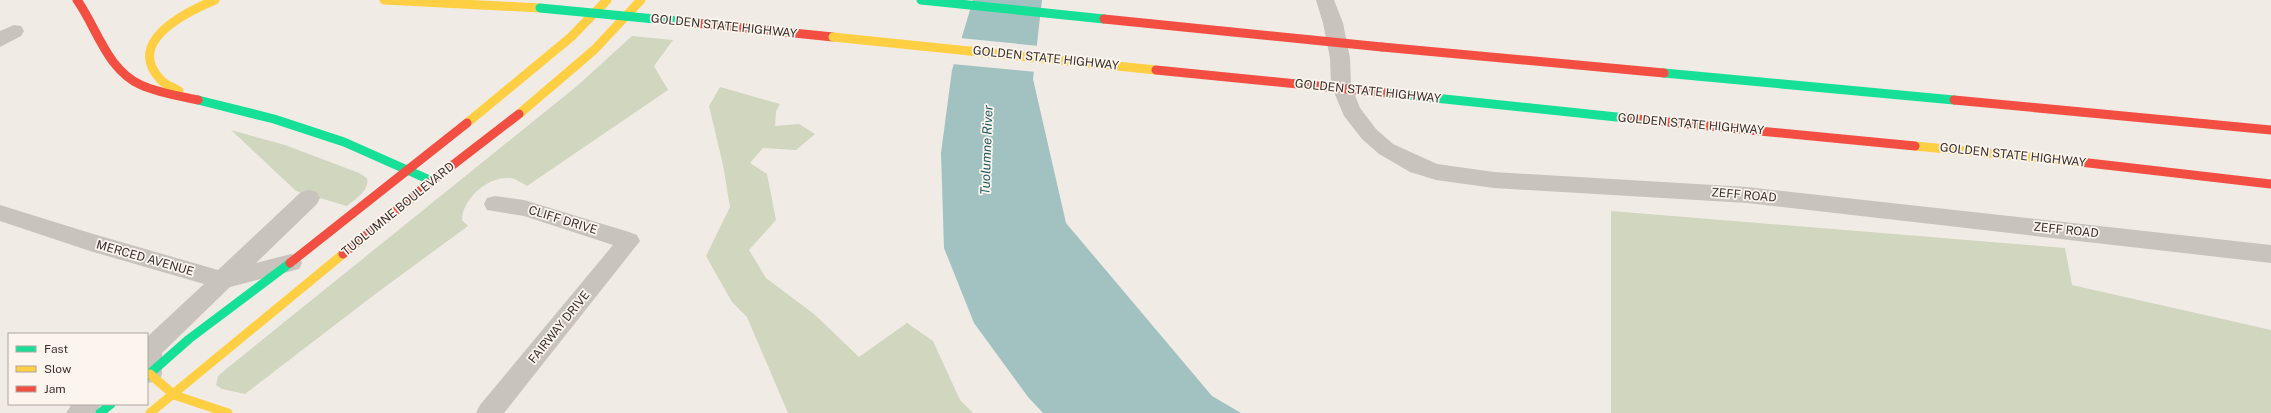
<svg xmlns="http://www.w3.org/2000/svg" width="2271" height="413" font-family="'Public Sans',sans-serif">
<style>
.green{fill:#d1d6bf}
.water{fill:#a1c2c1}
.pier{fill:#f0ebe5}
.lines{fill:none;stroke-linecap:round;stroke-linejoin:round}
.street{fill:#c9c3be;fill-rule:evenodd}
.fast{stroke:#16e098;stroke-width:9}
.slow{stroke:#ffcf43;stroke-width:9}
.jam{stroke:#f24e42;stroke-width:9}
.fast-bridge{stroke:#16e098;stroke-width:9}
.slow-bridge{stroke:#ffcf43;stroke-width:9}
.jam-bridge{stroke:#f24e42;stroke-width:9}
.labels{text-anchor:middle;stroke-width:3.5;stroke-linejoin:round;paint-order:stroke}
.street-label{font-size:12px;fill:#3b302b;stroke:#fbf5ee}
.water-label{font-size:13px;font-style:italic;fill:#1f5a5e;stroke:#fbf5ee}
</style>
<rect width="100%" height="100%" fill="#f0ebe5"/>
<g class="green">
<path d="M632,36L673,40L654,66L668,90L527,186C522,183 515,178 509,178C488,176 462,199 462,220L468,226L378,292L245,394L222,389L216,385L218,376L225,370L577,86Z"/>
<polygon points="720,87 780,104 776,111 775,126 799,124 815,134 796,150 763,148 750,163 767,174 776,220 749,250 766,278 814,314 859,357 907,323 933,341 960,400 973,413 788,413 747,317 732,302 706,256 730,207 723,165 709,106"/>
<path d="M231,130L285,145L359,173L367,178C370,191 355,199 347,206L296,191Z"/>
<polygon points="1611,211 2065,248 2072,285 2271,330 2271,413 1611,413"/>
</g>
<polygon class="water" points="973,0 1042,0 1033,79 1066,223 1212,396 1241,413 1043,413 1028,397 974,323 944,248 941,153 952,70"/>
<polygon class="pier" points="960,38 1039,46 1036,72 952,64"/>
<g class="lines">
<g class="street">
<polygon points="1316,0 1334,0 1343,23 1350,58 1351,85 1360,108 1376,129 1393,144 1437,164 1494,172 1747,187 2271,245 2271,263 1747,203 1494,188 1436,180 1410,172 1379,154 1362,139 1344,116 1331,85 1330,58 1323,23"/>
<polygon points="14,25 21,26 24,31 21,36 0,47 0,31"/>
<polygon points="309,190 317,192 320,198 317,204 256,263 291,254 299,257 302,263 299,269 230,287 162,353 162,374 159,381 147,383 147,337 204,284 90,251 0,221 0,205 90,233 218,270 301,192"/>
<polygon points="495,196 524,200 629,232 637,235 640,241 504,413 476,413 480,405 613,245 524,216 487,210 484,204 487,198"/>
<polygon points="72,404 101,404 96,413 66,413"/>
</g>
<g class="fast">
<polyline points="1664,73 1954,100"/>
<polyline points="1387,93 1626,118"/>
<polyline points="198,100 274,119 344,142 432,181"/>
<polyline points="147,376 189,339 290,263"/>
<polyline points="100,413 111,404"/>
</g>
<g class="slow">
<polyline points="384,0 540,8"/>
<path d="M179,91C173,87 165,85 161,80C124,42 186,12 215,0"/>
<polyline points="519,114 594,50 641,0"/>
<polyline points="467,123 571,37 607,0"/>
<polyline points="1915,146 2080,162"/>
<polyline points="150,374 174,395 228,413"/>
<polyline points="150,413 343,254"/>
</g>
<g class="jam">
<path d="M77,0C97,28 107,70 141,85C159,93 179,96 198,100"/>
<polyline points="676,21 833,37"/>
<polyline points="1382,47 1664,73"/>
<polyline points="1954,100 2271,130"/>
<polyline points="1626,118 1915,146"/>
<polyline points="2080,162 2271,184"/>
<polyline points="343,254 432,181 519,114"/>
<polyline points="290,263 467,123"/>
</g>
<g class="fast-bridge">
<polyline points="921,0 1104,19"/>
<polyline points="540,8 676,21"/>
</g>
<polyline class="slow-bridge" points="833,37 1156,70"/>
<g class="jam-bridge">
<polyline points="1104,19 1382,47"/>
<polyline points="1156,70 1387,93"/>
</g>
</g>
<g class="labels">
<g class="street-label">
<text transform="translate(724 26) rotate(6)" y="4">GOLDEN STATE HIGHWAY</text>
<text transform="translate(1046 58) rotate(6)" y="4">GOLDEN STATE HIGHWAY</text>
<text transform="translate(1368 91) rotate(6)" y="4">GOLDEN STATE HIGHWAY</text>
<text transform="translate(1691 124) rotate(5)" y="4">GOLDEN STATE HIGHWAY</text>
<text transform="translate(2013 155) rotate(6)" y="4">GOLDEN STATE HIGHWAY</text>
<text transform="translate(1744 195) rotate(5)" y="4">ZEFF ROAD</text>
<text transform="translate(398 209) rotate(-39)" y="4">TUOLUMNE BOULEVARD</text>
<text transform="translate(563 220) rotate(17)" y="4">CLIFF DRIVE</text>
<text transform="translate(2066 230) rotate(6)" y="4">ZEFF ROAD</text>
<text transform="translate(145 258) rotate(16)" y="4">MERCED AVENUE</text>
<text transform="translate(559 327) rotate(-51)" y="4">FAIRWAY DRIVE</text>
</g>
<g class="water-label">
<text transform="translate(986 150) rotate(-88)" y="5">Tuolumne River</text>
</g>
</g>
<rect x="8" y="333" width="140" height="72" fill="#fbf5ee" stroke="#aea6a0"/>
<rect x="16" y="346" width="20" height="6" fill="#16e098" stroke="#aea6a0"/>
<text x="44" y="353" font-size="12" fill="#3b302b">Fast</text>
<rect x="16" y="366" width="20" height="6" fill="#ffcf43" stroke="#aea6a0"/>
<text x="44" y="373" font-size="12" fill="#3b302b">Slow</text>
<rect x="16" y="386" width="20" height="6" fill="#f24e42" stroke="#aea6a0"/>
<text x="44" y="393" font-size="12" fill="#3b302b">Jam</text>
</svg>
